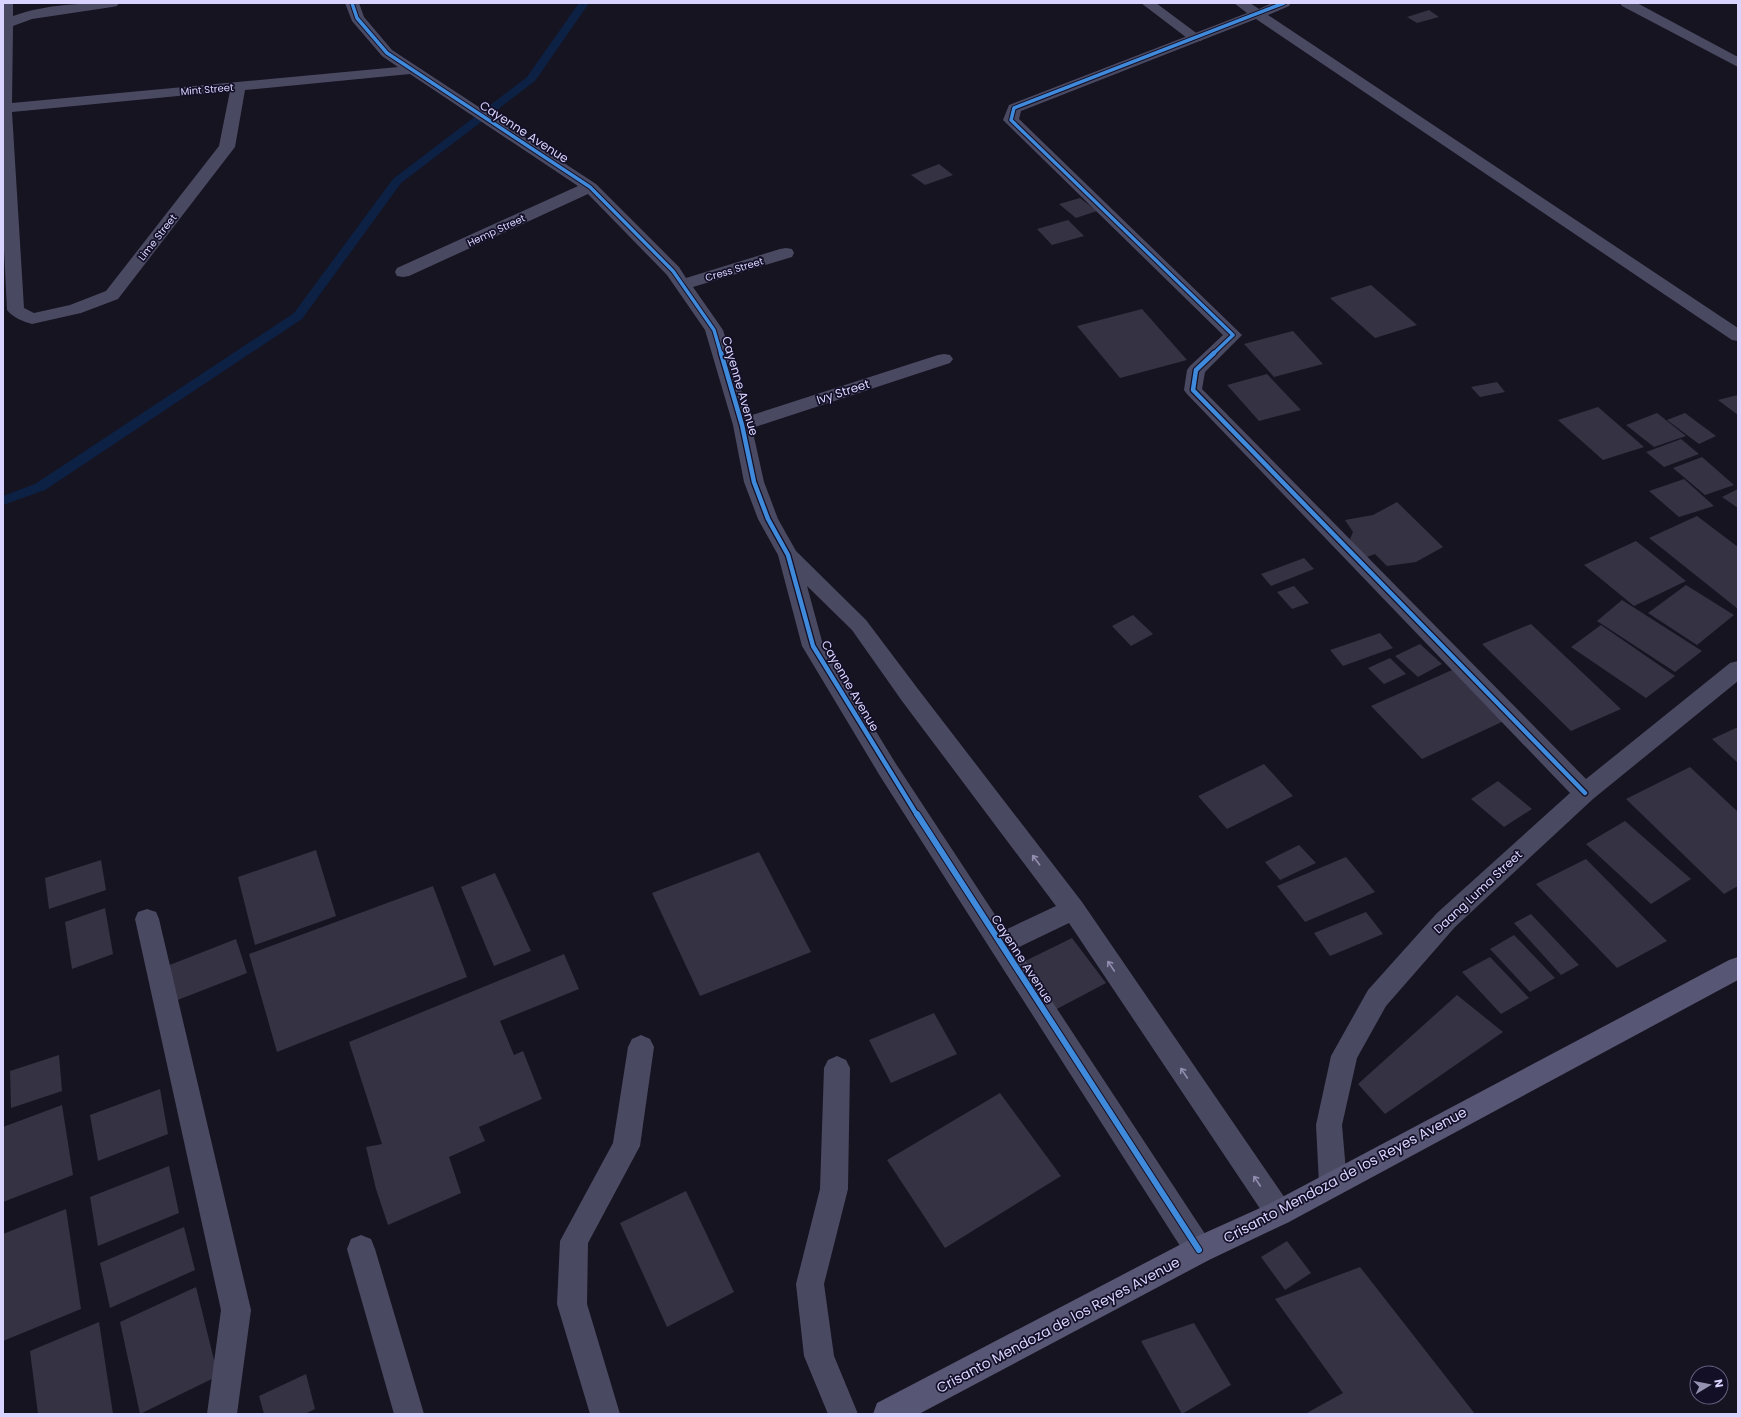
<svg xmlns="http://www.w3.org/2000/svg" width="1741" height="1417" font-family="Poppins,sans-serif">
<style>
.lines{fill:none;stroke-linecap:round;stroke-linejoin:round}
.stream{fill:#0d2144;fill-rule:evenodd}
.building{fill:#343243}
.service{fill:#4a4962;fill-rule:evenodd}
.minor{fill:#4a4962;fill-rule:evenodd}
.secondary{fill:#575674;fill-rule:evenodd}
.cycleway-far2-casing{stroke:#130f26;stroke-width:5.5}
.cycleway-far1-casing{stroke:#130f26;stroke-width:7}
.cycleway-casing{stroke:#130f26;stroke-width:8}
.cycleway-far2{stroke:#408adc;stroke-width:3.5}
.cycleway-far1{stroke:#408adc;stroke-width:4.5}
.cycleway{stroke:#408adc;stroke-width:6}
.oneway{stroke:#928eb0}
.labels{text-anchor:middle;stroke-width:3.5;stroke-linejoin:round;paint-order:stroke}
.far-street-label{font-size:10px;fill:#d9d4ff;stroke:#130f26}
.street-label{font-size:12px;fill:#d9d4ff;stroke:#130f26}
.near-street-label{font-size:14px;fill:#d9d4ff;stroke:#130f26}
</style>
<rect width="100%" height="100%" fill="#161421"/>
<g class="lines">
<polygon class="stream" points="579,3 589,3 535,81 401,183 302,319 45,490 3,505 3,496 35,484 294,313 393,179 527,77"/>
</g>
<g class="building">
<polygon points="1429,10 1439,17 1417,23 1407,17"/>
<polygon points="939,164 953,175 925,185 911,175"/>
<polygon points="1080,198 1097,211 1076,218 1059,204"/>
<polygon points="1068,220 1084,236 1052,245 1037,229"/>
<polygon points="1371,285 1417,325 1375,338 1330,298"/>
<polygon points="1142,309 1187,360 1120,378 1077,326"/>
<polygon points="1293,331 1323,364 1274,377 1244,344"/>
<polygon points="1267,374 1301,410 1259,421 1227,385"/>
<polygon points="1497,382 1505,392 1480,397 1471,387"/>
<polygon points="1738,395 1738,415 1718,400"/>
<polygon points="1598,407 1644,447 1603,460 1558,420"/>
<polygon points="1657,413 1686,436 1654,447 1626,425"/>
<polygon points="1685,413 1716,436 1699,444 1667,420"/>
<polygon points="1681,439 1699,454 1664,467 1646,452"/>
<polygon points="1702,457 1734,485 1705,495 1673,468"/>
<polygon points="1684,479 1714,506 1679,517 1649,491"/>
<polygon points="1738,489 1738,508 1722,497"/>
<polygon points="1397,502 1443,547 1416,562 1387,566 1375,554 1364,558 1350,539 1353,532 1345,520 1373,515"/>
<polygon points="1697,516 1738,547 1738,609 1649,538"/>
<polygon points="1636,541 1686,581 1634,606 1584,565"/>
<polygon points="1304,558 1314,569 1271,586 1261,574"/>
<polygon points="1686,585 1734,615 1697,645 1648,613"/>
<polygon points="1294,586 1309,603 1292,609 1277,592"/>
<polygon points="1622,600 1702,651 1675,672 1597,621"/>
<polygon points="1133,615 1153,634 1131,646 1112,626"/>
<polygon points="1531,624 1621,709 1571,731 1482,644"/>
<polygon points="1601,625 1675,676 1646,698 1571,647"/>
<polygon points="1380,633 1393,648 1343,666 1330,650"/>
<polygon points="1420,644 1442,664 1418,677 1395,656"/>
<polygon points="1390,658 1406,674 1384,684 1368,668"/>
<polygon points="1452,670 1504,721 1422,759 1371,706"/>
<polygon points="1738,727 1738,763 1712,739"/>
<polygon points="1264,764 1293,796 1227,829 1198,796"/>
<polygon points="1690,767 1738,812 1738,886 1724,894 1626,799"/>
<polygon points="1498,781 1532,809 1504,827 1471,799"/>
<polygon points="1625,821 1691,879 1651,904 1586,844"/>
<polygon points="1299,845 1316,863 1280,880 1265,862"/>
<polygon points="316,850 336,916 255,945 238,877"/>
<polygon points="759,852 811,952 700,996 652,893"/>
<polygon points="1346,857 1375,892 1305,922 1277,886"/>
<polygon points="1586,859 1667,941 1617,968 1536,884"/>
<polygon points="101,860 106,890 49,909 45,878"/>
<polygon points="495,873 531,951 494,966 461,887"/>
<polygon points="433,886 467,977 277,1052 249,954"/>
<polygon points="105,908 113,954 72,969 65,922"/>
<polygon points="1366,912 1383,934 1330,956 1314,933"/>
<polygon points="1531,914 1579,965 1561,975 1514,923"/>
<polygon points="1514,935 1555,978 1530,992 1490,949"/>
<polygon points="1072,938 1106,983 1055,1010 1021,963"/>
<polygon points="236,939 247,973 175,1001 167,966"/>
<polygon points="564,954 579,989 500,1021 514,1055 523,1051 542,1099 479,1127 485,1141 449,1157 461,1193 388,1225 376,1189 366,1147 382,1144 349,1042"/>
<polygon points="1490,957 1529,998 1501,1014 1462,972"/>
<polygon points="1457,995 1503,1032 1385,1114 1358,1084"/>
<polygon points="934,1013 957,1054 891,1083 869,1040"/>
<polygon points="59,1055 62,1091 11,1108 10,1071"/>
<polygon points="160,1089 168,1134 98,1161 90,1115"/>
<polygon points="1000,1093 1061,1176 945,1248 887,1160"/>
<polygon points="62,1105 73,1175 3,1202 3,1127"/>
<polygon points="169,1166 179,1213 98,1246 90,1197"/>
<polygon points="686,1191 734,1292 667,1327 620,1223"/>
<polygon points="66,1209 81,1309 3,1341 3,1234"/>
<polygon points="184,1227 195,1270 110,1308 100,1263"/>
<polygon points="1287,1241 1311,1273 1285,1290 1261,1257"/>
<polygon points="1360,1267 1475,1414 1305,1414 1343,1393 1275,1299"/>
<polygon points="196,1287 218,1376 140,1414 120,1322"/>
<polygon points="99,1322 113,1414 38,1414 30,1351"/>
<polygon points="1194,1323 1231,1385 1182,1414 1141,1341"/>
<polygon points="306,1374 315,1409 305,1414 264,1414 259,1396"/>
</g>
<g class="lines">
<g class="service">
<polygon points="1141,3 1156,3 1203,38 1201,41 1191,41"/>
<polygon points="1620,3 1637,3 1738,57 1738,67 1622,6"/>
</g>
<g class="minor">
<path d="M3,3H13V16C46,4 84,3 119,3L117,6L112,7L32,19L13,26L12,103L398,67L382,56L352,21L345,3H359L364,17L392,50L596,184L679,267L686,278L780,249L786,248L792,249L794,253L792,257L693,287L723,330L749,416L938,355L944,354L950,355L953,359L950,363L752,428L764,482L778,519L796,551L866,620L918,689L1082,902L1289,1204L1293,1213L1289,1222L1279,1226L1269,1222L1069,923L1017,948L1209,1240L1213,1250L1209,1260L1199,1264L1189,1260L880,776L802,646L778,555L758,519L744,482L733,425L705,330L667,275L588,194L409,276L403,277L397,276L395,272L397,268L578,186L410,74L245,90L235,147L118,299L81,313L32,324C24,322 12,317 7,310L3,229ZM230,91L219,146L106,291L70,305L34,313L24,308L12,112ZM807,586L852,630L902,701L1056,906L1005,930L896,764L823,645Z"/>
<polygon points="1234,3 1250,3 1259,9 1272,3 1291,3 1289,6 1268,15 1738,328 1738,341 1732,340 1256,19 1021,111 1019,119 1242,335 1205,372 1202,389 1586,779 1730,663 1738,661 1738,681 1593,799 1455,927 1386,1006 1357,1058 1342,1125 1347,1183 1343,1192 1333,1196 1323,1192 1319,1183 1316,1125 1331,1056 1368,990 1437,913 1570,793 1187,394 1184,390 1187,370 1190,366 1223,335 1003,120 1009,105 1247,13"/>
<polygon points="147,909 156,912 159,919 251,1310 237,1414 207,1414 221,1310 135,919 138,912"/>
<polygon points="641,1035 650,1039 654,1047 640,1146 588,1243 587,1304 620,1414 590,1414 557,1304 560,1241 613,1143 628,1047 632,1039"/>
<polygon points="837,1056 846,1060 850,1068 848,1189 824,1284 834,1356 858,1414 828,1414 804,1356 796,1284 820,1189 824,1068 828,1060"/>
<polygon points="361,1235 371,1239 375,1249 424,1414 394,1414 347,1249 351,1239"/>
</g>
<polygon class="secondary" points="1738,957 1738,980 1289,1222 1209,1260 919,1414 873,1414 877,1403 1189,1240 1269,1204 1729,960"/>
<defs>
<g id="cycleway-far2">
<polyline points="352,3 357,18 387,53 590,187 673,271 714,330 721,354"/>
<polyline points="1213,354 1233,335 1011,120 1014,108 1284,3"/>
</g>
<g id="cycleway-far1">
<polyline points="721,353 742,425 754,482 768,519 788,555 813,646 917,815"/>
<polyline points="1214,353 1196,370 1193,390 1585,793"/>
</g>
<polyline id="cycleway" points="917,814 1199,1250"/>
</defs>
<use href="#cycleway-far2" class="cycleway-far2-casing"/>
<use href="#cycleway-far1" class="cycleway-far1-casing"/>
<use href="#cycleway" class="cycleway-casing"/>
<use href="#cycleway-far2" class="cycleway-far2"/>
<use href="#cycleway-far1" class="cycleway-far1"/>
<use href="#cycleway" class="cycleway"/>
</g>
<defs><path id="oneway-shaft" d="M-6 0H5M1.5-3L5.5 0L1.5 3" fill="none" stroke-width="1.6" stroke-linecap="round" stroke-linejoin="round"/></defs>
<g class="oneway">
<use href="#oneway-shaft" transform="translate(1036 860) rotate(-127)"/>
<use href="#oneway-shaft" transform="translate(1111 966) rotate(-124)"/>
<use href="#oneway-shaft" transform="translate(1184 1073) rotate(-124)"/>
<use href="#oneway-shaft" transform="translate(1257 1181) rotate(-124)"/>
</g>
<g class="labels">
<g class="far-street-label">
<text transform="translate(207 89) rotate(-5)" y="4">Mint Street</text>
<text transform="translate(496 230) rotate(-25)" y="4">Hemp Street</text>
<text transform="translate(157 237) rotate(-52)" y="4">Lime Street</text>
<text transform="translate(734 269) rotate(-17)" y="4">Cress Street</text>
</g>
<g class="street-label">
<text transform="translate(524 132) rotate(33)" y="4">Cayenne Avenue</text>
<text transform="translate(740 386) rotate(74)" y="4">Cayenne Avenue</text>
<text transform="translate(843 392) rotate(-18)" y="4">Ivy Street</text>
<text transform="translate(850 686) rotate(60)" y="4">Cayenne Avenue</text>
<text transform="translate(1478 892) rotate(-43)" y="4">Daang Luma Street</text>
<text transform="translate(1022 959) rotate(57)" y="4">Cayenne Avenue</text>
</g>
<g class="near-street-label">
<text transform="translate(1345 1175) rotate(-28)" y="5">Crisanto Mendoza de los Reyes Avenue</text>
<text transform="translate(1058 1325) rotate(-28)" y="5">Crisanto Mendoza de los Reyes Avenue</text>
</g>
</g>
<rect width="1741" height="1417" fill="none" stroke="#d9d4ff" stroke-width="8"/>
<g transform="translate(1709 1385) rotate(80)"><circle r="19" fill="#130f26" stroke="#625e7d"/>
<path d="M0-3L7 15L0 10L-7 15Z" fill="#9591b1"/>
<text y="-6" font-size="11" font-weight="bold" text-anchor="middle" fill="#d9d4ff">N</text>
</g>
</svg>
